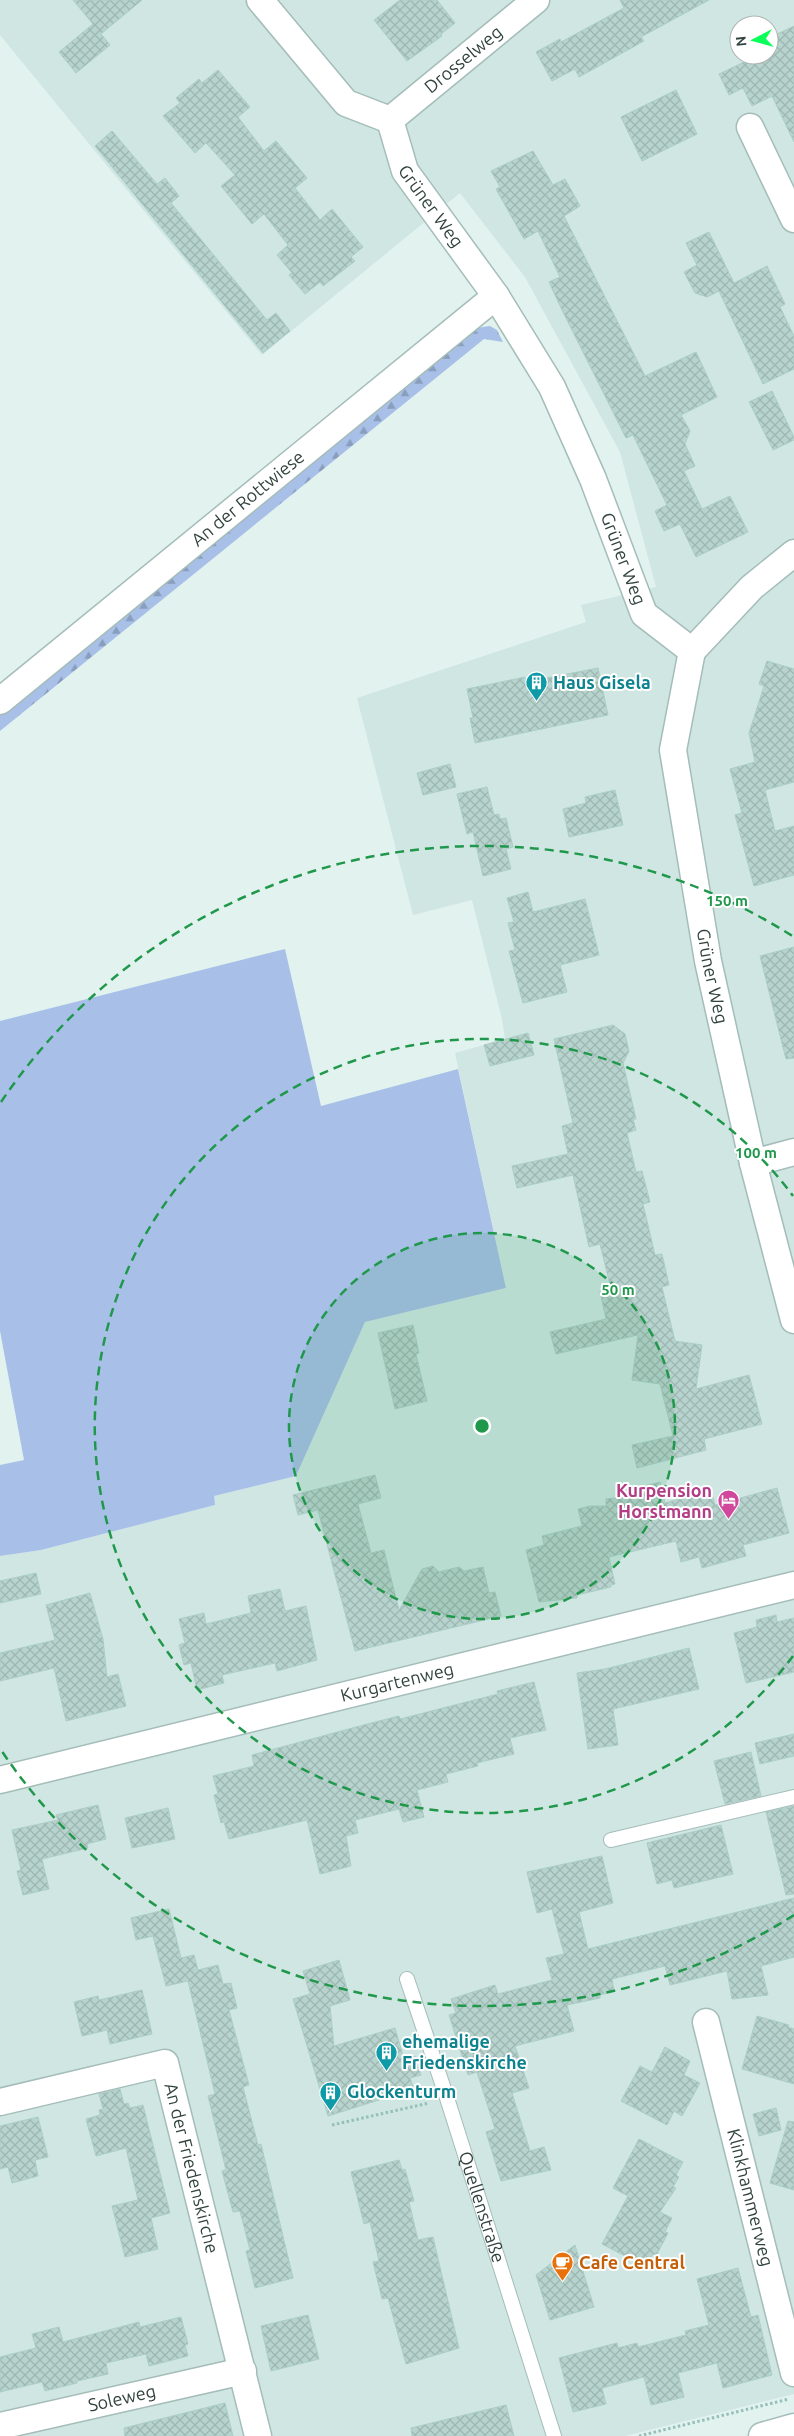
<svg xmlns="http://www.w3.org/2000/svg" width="794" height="2436" font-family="Ubuntu,sans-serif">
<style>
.residential{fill:#cfe6e3;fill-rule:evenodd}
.green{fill:#a8c0e8}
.forest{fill:url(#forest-firs)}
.building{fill:url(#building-cross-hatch);stroke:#aacec6}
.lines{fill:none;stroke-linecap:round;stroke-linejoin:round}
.service-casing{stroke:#a4bdb9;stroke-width:16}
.minor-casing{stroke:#a4bdb9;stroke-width:29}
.path{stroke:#95bfb8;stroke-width:3;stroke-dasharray:2.5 2.5;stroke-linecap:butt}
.service{stroke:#fff;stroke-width:14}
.minor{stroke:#fff;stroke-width:26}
.ring{fill:none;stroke:#20984b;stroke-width:2.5;stroke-dasharray:9 6}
.labels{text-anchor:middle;stroke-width:4;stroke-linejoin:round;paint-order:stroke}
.street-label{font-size:18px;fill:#32433f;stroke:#fff}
.culture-label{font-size:18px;font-weight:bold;fill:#0d838f;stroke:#fff;text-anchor:start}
.hotel-label{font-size:18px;font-weight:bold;fill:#b23c85;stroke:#fff;text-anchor:end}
.food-label{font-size:18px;font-weight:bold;fill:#c56008;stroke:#fff;text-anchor:start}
.centre{fill:#20984b;stroke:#fff;stroke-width:2.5}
.ring-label{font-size:15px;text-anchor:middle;font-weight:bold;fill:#20984b;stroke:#fff;stroke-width:4;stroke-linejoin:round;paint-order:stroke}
</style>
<defs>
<pattern id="forest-firs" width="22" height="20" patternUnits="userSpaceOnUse" patternTransform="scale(1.25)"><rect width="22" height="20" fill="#a8c0e8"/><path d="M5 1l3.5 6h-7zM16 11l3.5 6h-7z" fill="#899ebd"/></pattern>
<pattern id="building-cross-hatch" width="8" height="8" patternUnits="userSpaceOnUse" patternTransform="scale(1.25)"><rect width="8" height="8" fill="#b7d3cd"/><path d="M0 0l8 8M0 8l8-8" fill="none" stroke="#9eb6b1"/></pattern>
</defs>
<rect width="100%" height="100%" fill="#e1f2ef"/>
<path class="residential" d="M0,0H794V2394L625,2436H0V1556L41,1550L215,1505L213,1496L296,1476L365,1322L506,1288L455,1053L505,1039L502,1019L472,900L413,915L357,698L586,622L581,605L656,587L620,452L525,277L460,193L262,355L0,35ZM739,25H769V55H739Z"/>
<polygon class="green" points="285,949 321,1106 458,1069 506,1288 365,1322 296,1476 214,1496 215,1505 41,1550 0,1556 0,1465 24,1460 0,1331 0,1021"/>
<polygon class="forest" points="490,326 497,330 503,342 484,339 0,731 0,714 476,328"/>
<g class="building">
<polygon points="73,0 142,0 101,34 110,45 76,73 59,52 93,24"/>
<polygon points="400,0 437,0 455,23 441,34 442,36 407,61 374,20"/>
<polygon points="620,0 709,0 641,37 644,41 579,77 575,69 552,81 536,52 560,39 561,42 624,8"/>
<polygon points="794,26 794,142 772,96 752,106 743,88 729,95 719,74 759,55 769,55 769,38"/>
<polygon points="218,70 250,107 238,117 264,151 276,141 307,178 295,188 320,220 332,209 363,247 351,257 355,261 323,286 320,282 305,294 289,275 292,273 277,255 288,245 264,214 252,224 221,186 235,175 206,143 195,153 163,116 180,103 176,98 199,79 202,83"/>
<polygon points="676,90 697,134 642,161 621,117"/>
<polygon points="112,131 157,184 165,178 179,196 171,203 267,320 276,313 290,331 263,353 95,146"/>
<polygon points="533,151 553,185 565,179 580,206 564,216 645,376 696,352 717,397 681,415 690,431 685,444 695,466 684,471 702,509 730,496 748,532 696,557 680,524 664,531 655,511 667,505 633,435 626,438 561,308 549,282 560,277 538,231 524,239 496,189 500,187 491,171"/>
<polygon points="709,232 734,283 767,266 785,304 780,307 794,336 794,369 763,384 719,291 707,297 695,293 684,272 697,265 686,243"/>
<polygon points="772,391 794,437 794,440 773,450 749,402"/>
<polygon points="767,661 794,669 794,782 765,790 775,831 794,826 794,875 754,886 735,815 742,813 730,769 755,762 749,733 764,686 759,684"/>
<polygon points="598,668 608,715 475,743 470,718 473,718 467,689 525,677 526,682"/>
<polygon points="450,764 456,787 423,795 417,773"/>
<polygon points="487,787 494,815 499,814 500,819 506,818 513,847 506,849 511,869 483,876 473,832 467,834 457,794"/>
<polygon points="615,790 623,825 569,837 563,809 586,803 585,797"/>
<polygon points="528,892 533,912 585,899 599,955 560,965 567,992 523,1003 509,951 515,950 508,923 514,922 507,898"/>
<polygon points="794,947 794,1058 786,1059 760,956"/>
<polygon points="613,1025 625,1034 629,1051 623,1063 636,1119 633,1119 636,1130 627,1133 636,1172 642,1171 650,1202 643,1204 655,1255 662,1254 669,1285 662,1287 675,1341 702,1345 696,1389 749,1375 762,1424 704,1439 706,1450 637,1468 632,1445 673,1436 660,1384 632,1380 638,1335 556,1354 550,1332 606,1319 600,1291 611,1289 600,1244 589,1247 573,1175 517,1188 512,1166 568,1154 562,1126 573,1123 554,1039"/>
<polygon points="528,1033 534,1055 490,1066 484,1045"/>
<polygon points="413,1325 419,1353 416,1354 427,1401 395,1409 378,1333"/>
<polygon points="375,1475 381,1498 358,1504 371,1553 384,1550 399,1610 422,1569 433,1566 439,1572 459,1567 464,1571 483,1567 489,1593 495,1592 501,1616 355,1651 318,1510 298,1515 293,1495"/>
<polygon points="660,1482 665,1503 711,1490 715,1505 777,1488 789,1533 743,1545 746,1556 702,1568 699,1557 681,1562 676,1541 609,1557 615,1584 611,1585 611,1587 577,1595 577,1598 539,1602 526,1550 544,1545 542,1536 582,1526 578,1509 590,1506 606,1506 606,1499 639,1495 637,1488"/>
<polygon points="36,1573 41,1594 0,1603 0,1581"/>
<polygon points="280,1589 285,1611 306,1606 317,1660 277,1671 275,1663 222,1675 224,1683 197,1690 191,1663 184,1665 179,1645 185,1643 179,1619 204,1613 206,1624 251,1613 248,1596"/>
<polygon points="90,1593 103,1639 107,1677 118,1674 126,1706 66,1721 54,1668 0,1681 0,1653 55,1640 46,1605"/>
<polygon points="776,1615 777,1622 794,1618 794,1672 746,1683 734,1633 757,1627 756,1620"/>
<polygon points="689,1648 699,1689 613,1709 618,1745 588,1749 577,1673 605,1669"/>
<polygon points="534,1682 546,1730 510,1738 514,1754 477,1763 478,1766 446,1774 448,1782 417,1790 424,1817 403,1822 399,1809 355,1820 358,1833 346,1836 351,1866 320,1874 307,1820 229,1839 224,1822 221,1823 214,1795 218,1794 213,1776 254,1766 252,1755 371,1723 399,1716 400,1719 498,1694 497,1691"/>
<polygon points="794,1734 794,1756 760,1764 755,1743"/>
<polygon points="751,1752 761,1796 725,1804 714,1761"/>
<polygon points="98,1805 106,1839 87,1844 88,1848 42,1859 49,1889 23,1895 17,1871 21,1870 12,1830 58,1820 56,1815"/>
<polygon points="794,1806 794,1894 786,1895 766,1812"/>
<polygon points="168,1808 175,1839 132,1848 125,1818"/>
<polygon points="721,1825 733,1874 674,1888 672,1880 657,1884 647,1843"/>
<polygon points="602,1856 613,1903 579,1912 588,1949 794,1898 794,1957 761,1966 768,1995 732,1999 727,1971 670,1985 665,1966 612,1979 614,1991 600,1995 600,1998 567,2005 574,2031 515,2046 529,2088 512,2093 530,2151 544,2147 551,2170 501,2181 486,2132 495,2129 477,2072 468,2075 449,2015 456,2013 451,1999 495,1985 498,1994 552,1980 546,1958 564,1954 552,1909 537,1913 527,1872"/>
<polygon points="169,1909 181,1958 194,1955 198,1970 218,1965 223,1984 231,1983 237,2008 229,2010 249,2085 243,2087 258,2145 261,2144 265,2161 293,2278 255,2288 246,2251 250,2250 240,2211 233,2212 222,2171 226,2170 208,2096 215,2094 188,1981 166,1986 153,1936 136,1940 131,1918"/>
<polygon points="339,1960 350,2000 330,2006 334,2046 395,2028 404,2059 415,2056 421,2075 410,2078 414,2089 328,2116 293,1999 310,1994 303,1971"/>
<polygon points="142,1990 152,2034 110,2044 107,2030 82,2036 74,2002 98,1996 99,2000"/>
<polygon points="757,2016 789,2025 788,2027 794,2029 794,2084 742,2069"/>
<polygon points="665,2047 690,2061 684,2075 700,2083 682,2116 674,2111 667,2125 621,2101 640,2066 652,2072"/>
<polygon points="120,2089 124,2104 128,2103 130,2108 143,2105 170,2213 151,2218 158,2249 125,2257 112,2206 138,2200 126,2148 96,2156 86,2119 100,2115 99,2110 103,2109 99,2094"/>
<polygon points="776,2108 781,2130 759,2136 753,2114"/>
<polygon points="38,2117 48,2157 35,2160 38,2176 12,2183 8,2167 0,2169 0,2126"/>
<polygon points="788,2121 794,2122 794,2190 770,2183"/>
<polygon points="639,2139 683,2162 676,2175 679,2177 673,2187 676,2188 660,2212 672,2218 665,2232 668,2233 656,2256 653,2254 646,2267 602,2244 628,2196 613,2188"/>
<polygon points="399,2160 402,2170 405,2169 414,2201 409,2202 418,2240 433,2237 459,2348 406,2364 388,2298 382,2299 373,2262 379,2261 370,2222 364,2224 351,2172"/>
<polygon points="575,2245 594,2307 550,2320 536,2275"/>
<polygon points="738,2268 751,2317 758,2315 772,2375 723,2388 717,2363 678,2373 684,2397 651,2405 644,2377 602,2388 606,2404 573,2412 559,2358 617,2343 618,2348 637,2343 638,2347 686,2335 685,2331 709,2325 697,2279"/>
<polygon points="308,2315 319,2359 271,2371 261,2326"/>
<polygon points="181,2317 188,2344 185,2345 188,2356 149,2366 146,2354 106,2363 108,2374 77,2381 77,2383 45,2391 42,2382 0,2392 0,2357 36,2348 32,2334 59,2327 63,2342 139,2322 140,2327"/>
<polygon points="225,2403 233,2436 125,2436 124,2428"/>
<polygon points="506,2405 514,2436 412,2436 411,2428"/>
</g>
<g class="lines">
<defs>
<g id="service">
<polyline points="611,1840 794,1797"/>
<path id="s1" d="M407,1979L447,2098L554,2436"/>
</g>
<g id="minor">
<path id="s2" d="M260,0L346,103L390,120L405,171L496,296L552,387L593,479L644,614L692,651L673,750L708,961L753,1163L794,1320"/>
<path id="s3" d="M390,120L536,0"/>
<polyline points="750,127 794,219"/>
<polyline points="692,651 752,587 794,553"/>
<path id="s4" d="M0,701L496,296"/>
<polyline points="753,1163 794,1152"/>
<path id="s5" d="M0,1780L794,1585"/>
<path id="s6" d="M706,2022L794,2373"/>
<path id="s7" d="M0,2102L165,2063L258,2436"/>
<path id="s8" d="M0,2426L243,2371"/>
<polyline points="762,2436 794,2427"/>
</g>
</defs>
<use href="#service" class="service-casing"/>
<use href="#minor" class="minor-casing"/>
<g class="path">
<polyline points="332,2125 429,2103"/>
<polyline points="639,2436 789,2399"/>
</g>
<use href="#service" class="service"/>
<use href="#minor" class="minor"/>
</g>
<circle cx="482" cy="1426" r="193" fill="#20984b" fill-opacity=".12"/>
<g class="ring">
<circle cx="482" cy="1426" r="193"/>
<path d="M793 1656A387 387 0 1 1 793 1196"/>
<path d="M794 1915A580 580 0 0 1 1 1750M1 1102A580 580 0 0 1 794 937"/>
</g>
<defs>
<symbol id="building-pin" viewBox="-11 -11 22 30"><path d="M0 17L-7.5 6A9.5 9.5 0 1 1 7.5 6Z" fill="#0f9aa8" stroke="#fff"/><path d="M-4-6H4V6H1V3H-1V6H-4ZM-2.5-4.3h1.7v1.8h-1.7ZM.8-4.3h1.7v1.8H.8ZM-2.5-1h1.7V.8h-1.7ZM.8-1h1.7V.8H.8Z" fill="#fff"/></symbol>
<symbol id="hotel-pin" viewBox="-11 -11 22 30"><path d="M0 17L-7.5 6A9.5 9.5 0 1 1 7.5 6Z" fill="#d1479c" stroke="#fff"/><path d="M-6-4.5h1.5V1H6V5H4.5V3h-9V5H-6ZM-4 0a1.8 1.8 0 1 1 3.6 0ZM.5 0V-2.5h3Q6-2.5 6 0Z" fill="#fff"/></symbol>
<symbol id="cafe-pin" viewBox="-11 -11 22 30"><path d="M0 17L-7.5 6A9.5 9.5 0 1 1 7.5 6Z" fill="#e8710a" stroke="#fff"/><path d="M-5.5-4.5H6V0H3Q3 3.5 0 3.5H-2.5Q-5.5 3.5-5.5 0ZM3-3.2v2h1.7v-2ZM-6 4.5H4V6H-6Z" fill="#fff"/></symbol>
</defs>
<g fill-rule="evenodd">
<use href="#building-pin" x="524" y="670" width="25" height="34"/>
<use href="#hotel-pin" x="716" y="1488" width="25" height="34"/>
<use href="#building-pin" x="374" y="2040" width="25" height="34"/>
<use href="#building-pin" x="318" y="2080" width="25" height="34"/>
<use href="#cafe-pin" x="550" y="2250" width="25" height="34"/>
</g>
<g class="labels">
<g class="street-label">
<text dy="6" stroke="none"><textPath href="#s3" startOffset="95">Drosselweg</textPath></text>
<text dy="6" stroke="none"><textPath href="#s2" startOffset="278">Grüner Weg</textPath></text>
<text dy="6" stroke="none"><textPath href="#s4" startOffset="320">An der Rottwiese</textPath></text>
<text dy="6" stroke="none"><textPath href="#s2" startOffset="682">Grüner Weg</textPath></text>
<text dy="6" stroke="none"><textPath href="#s2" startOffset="1132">Grüner Weg</textPath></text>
<text dy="6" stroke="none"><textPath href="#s5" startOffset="409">Kurgartenweg</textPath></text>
<text dy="6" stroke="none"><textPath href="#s7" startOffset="278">An der Friedenskirche</textPath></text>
<text dy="6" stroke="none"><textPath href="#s6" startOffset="181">Klinkhammerweg</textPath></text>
<text dy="6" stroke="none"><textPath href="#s1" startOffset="240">Quellenstraße</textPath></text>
<text dy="6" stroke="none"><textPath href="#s8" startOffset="125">Soleweg</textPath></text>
</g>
<g class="culture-label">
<text x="553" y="689">Haus Gisela</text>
<text x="402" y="2048">ehemalige<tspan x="402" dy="21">Friedenskirche</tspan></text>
<text x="347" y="2098">Glockenturm</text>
</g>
<g class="hotel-label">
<text x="712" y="1497">Kurpension<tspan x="712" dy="21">Horstmann</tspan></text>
</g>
<g class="food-label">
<text x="579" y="2269">Cafe Central</text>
</g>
</g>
<circle cx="482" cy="1426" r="8" class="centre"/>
<g class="ring-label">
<text x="727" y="906">150 m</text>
<text x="756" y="1158">100 m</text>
<text x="618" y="1295">50 m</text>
</g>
<g transform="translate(754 40) rotate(264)"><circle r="24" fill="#ffffff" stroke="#adb4b2"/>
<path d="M0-4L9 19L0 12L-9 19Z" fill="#0bff5a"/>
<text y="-8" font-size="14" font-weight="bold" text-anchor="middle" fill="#32433f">N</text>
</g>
</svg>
